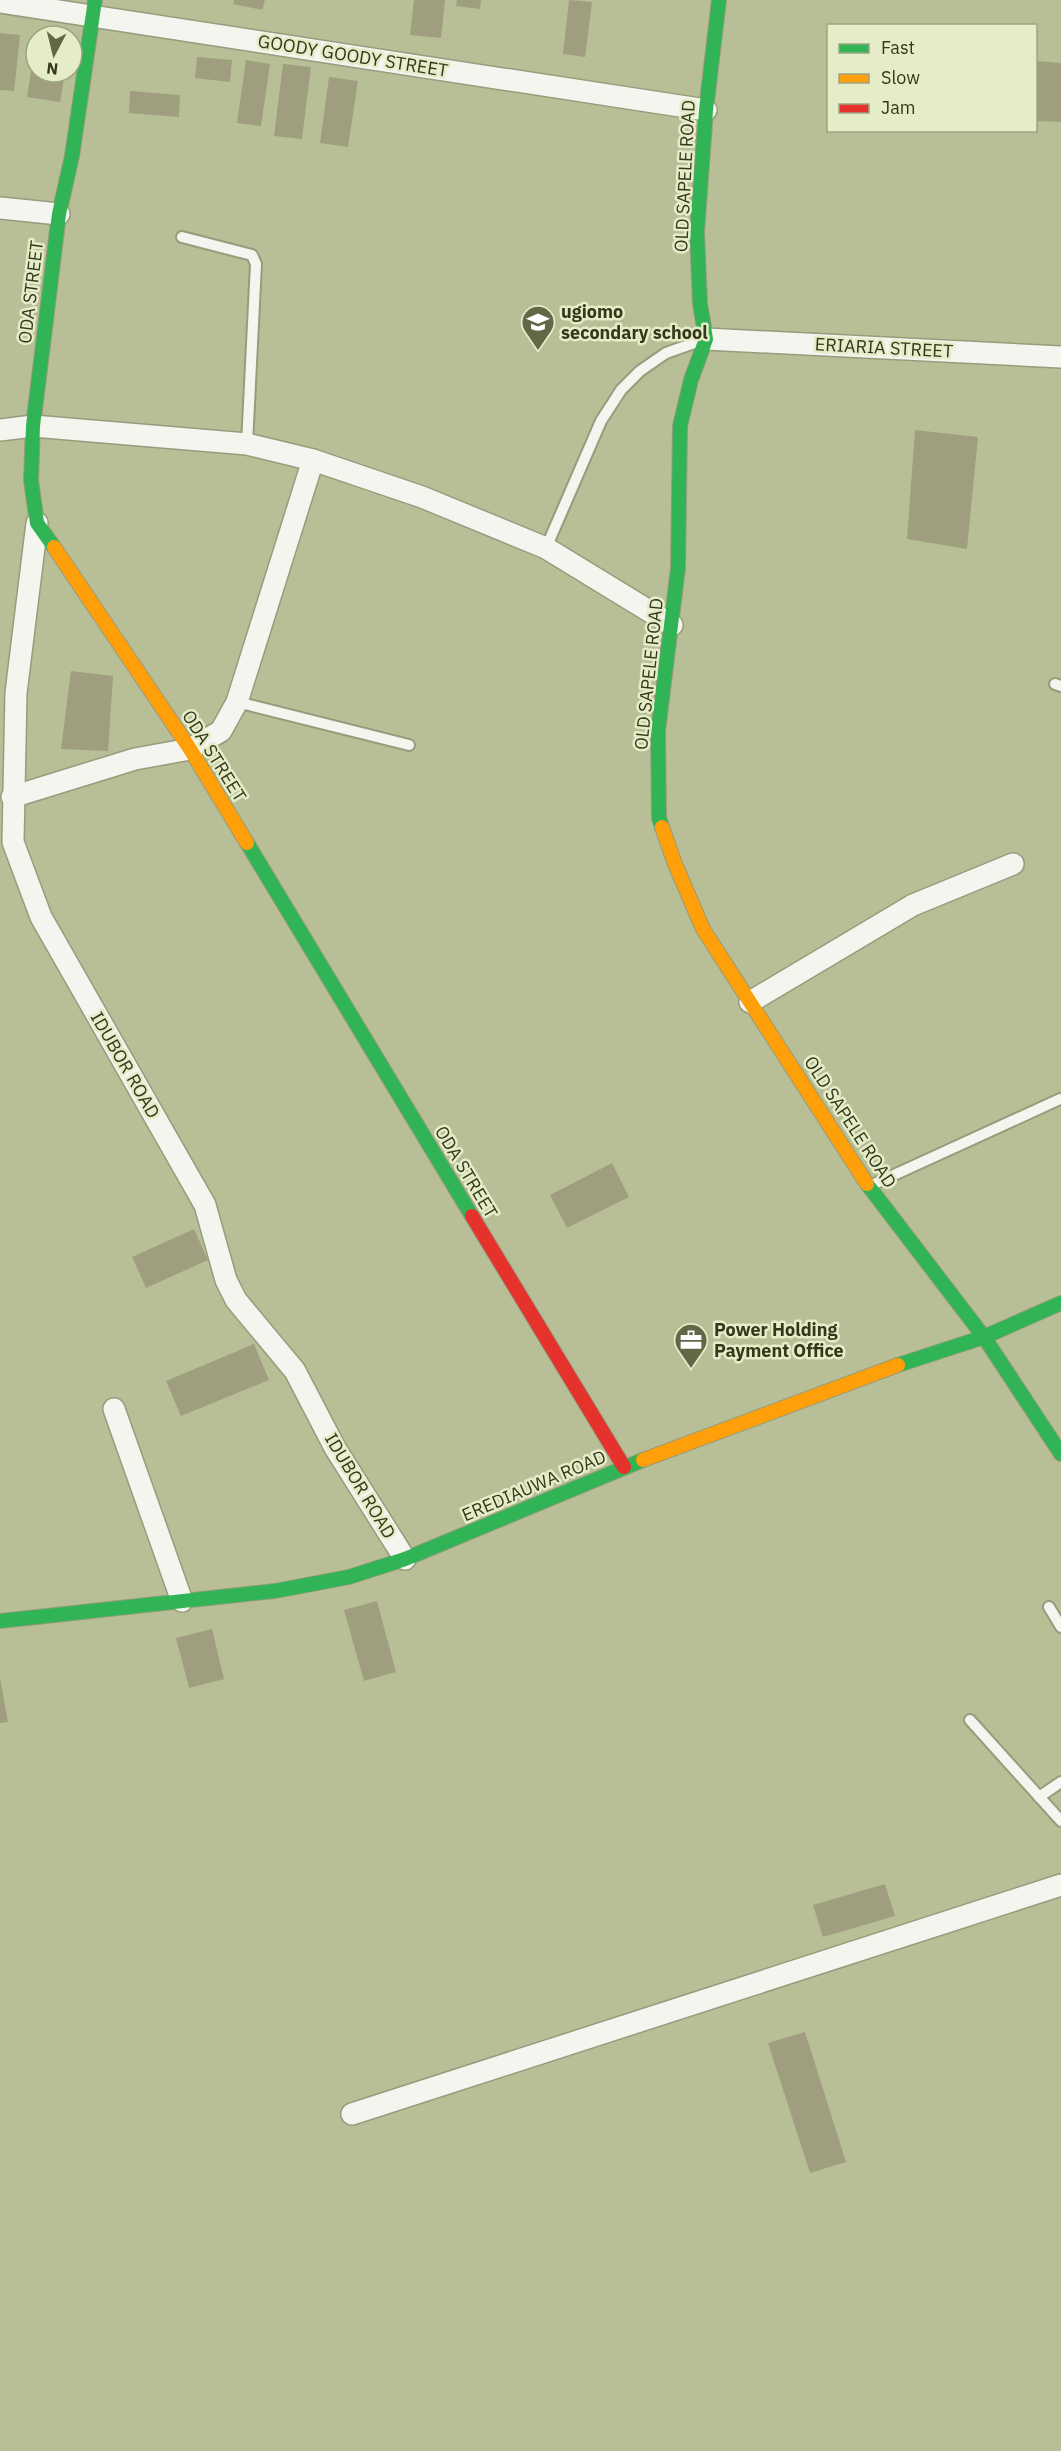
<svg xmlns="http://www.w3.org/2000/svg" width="1061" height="2451" font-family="'IBM Plex Sans',sans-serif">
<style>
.building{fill:#9f9f7f}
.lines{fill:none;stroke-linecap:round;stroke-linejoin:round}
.lane-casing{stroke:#969c7c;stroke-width:14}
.street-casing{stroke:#969c7c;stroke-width:24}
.fast-casing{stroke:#969c7c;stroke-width:16}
.slow-casing{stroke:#969c7c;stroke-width:16}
.jam-casing{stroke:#969c7c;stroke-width:16}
.lane{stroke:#f4f5ef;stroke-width:10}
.street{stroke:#f4f5ef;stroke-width:21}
.fast{stroke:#30b455;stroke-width:14}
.slow{stroke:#ff9f0a;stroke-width:14}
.jam{stroke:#e5322d;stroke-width:14}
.labels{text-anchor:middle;stroke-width:5;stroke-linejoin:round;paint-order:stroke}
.street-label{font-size:18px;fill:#33381a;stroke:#e4ecc8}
.poi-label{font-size:18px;font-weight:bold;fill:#33381a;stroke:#e4ecc8;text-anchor:start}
</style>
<rect width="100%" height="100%" fill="#b8bf97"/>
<g class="building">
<polygon points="234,0 265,0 262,10 233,4"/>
<polygon points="414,0 445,0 441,38 410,35"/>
<polygon points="457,0 481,0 480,9 456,6"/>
<polygon points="569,0 592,2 585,57 563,54"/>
<polygon points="0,33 20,35 14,91 0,90"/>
<polygon points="35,47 36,72 65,72 60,102 27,97"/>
<polygon points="197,57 232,60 230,82 195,78"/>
<polygon points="246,60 270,64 261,126 237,123"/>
<polygon points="1036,61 1061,63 1061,122 1036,121"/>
<polygon points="283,64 311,67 302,139 274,136"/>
<polygon points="329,77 358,81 348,147 320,143"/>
<polygon points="130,91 180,95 179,117 129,113"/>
<polygon points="915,430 978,437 967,549 907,539"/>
<polygon points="71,671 113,676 108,751 61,749"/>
<polygon points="612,1163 629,1197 567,1228 550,1195"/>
<polygon points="194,1229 208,1260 146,1288 132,1257"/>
<polygon points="254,1344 269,1380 181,1416 166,1381"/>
<polygon points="377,1601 396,1672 364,1681 344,1610"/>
<polygon points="212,1629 224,1679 189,1688 176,1638"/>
<polygon points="0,1678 8,1722 0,1723"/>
<polygon points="885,1884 895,1916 823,1937 813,1905"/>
<polygon points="805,2032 846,2162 810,2173 768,2043"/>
</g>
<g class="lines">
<defs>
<g id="lane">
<polyline points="182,237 252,255 256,264 247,444"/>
<polyline points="546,548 601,421 621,390 640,371 666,353 700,341"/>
<polyline points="1055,684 1061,686"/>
<polyline points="237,702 409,745"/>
<polyline points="872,1185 1060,1099"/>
<polyline points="1049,1607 1061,1627"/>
<polyline points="970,1720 1061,1821"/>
<polyline points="1039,1797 1061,1782"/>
</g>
<g id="street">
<polyline points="0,2 706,110"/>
<polyline points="0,208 59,214"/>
<polyline points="706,339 1061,357"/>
<polyline points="0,430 33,426 247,444 313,460 422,497 546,548 672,625"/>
<polyline points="37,523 16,693 13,842 41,917 205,1205 226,1280 236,1300 295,1371 335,1448 405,1559"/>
<polyline points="12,797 135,759 190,749 221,731 237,702 313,460"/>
<polyline points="750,1002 913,905 1013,864"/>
<polyline points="114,1409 182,1601"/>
<polyline points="352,2114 1061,1885"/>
</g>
<g id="fast">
<polyline points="54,547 37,523 31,480 33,426 59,214 72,156 95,0"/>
<polyline points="662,827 659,818 658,731 678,568 680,426 691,380 706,339 700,304 697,232 706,110 719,0"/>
<polyline points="247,843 472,1216"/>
<polyline points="867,1184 984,1337 1061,1454"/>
<polyline points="898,1365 984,1337 1061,1303"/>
<polyline points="0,1621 275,1591 349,1577 405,1559 643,1460"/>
</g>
<g id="slow">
<polyline points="54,547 190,749 247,843"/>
<polyline points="662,827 675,864 703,929 867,1184"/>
<polyline points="643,1460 898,1365"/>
</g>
<polyline id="jam" points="472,1216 624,1467"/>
</defs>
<use href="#lane" class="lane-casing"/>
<use href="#street" class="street-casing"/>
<use href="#fast" class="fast-casing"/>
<use href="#slow" class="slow-casing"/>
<use href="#jam" class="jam-casing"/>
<use href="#lane" class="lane"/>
<use href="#street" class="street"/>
<use href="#fast" class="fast"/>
<use href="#slow" class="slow"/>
<use href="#jam" class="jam"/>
</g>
<defs>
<symbol id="school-pin" viewBox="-11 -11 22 30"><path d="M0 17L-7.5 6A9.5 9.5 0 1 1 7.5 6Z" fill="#626746" stroke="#e4ecc8"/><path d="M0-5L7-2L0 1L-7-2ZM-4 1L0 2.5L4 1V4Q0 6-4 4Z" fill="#fff"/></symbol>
<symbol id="office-pin" viewBox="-11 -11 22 30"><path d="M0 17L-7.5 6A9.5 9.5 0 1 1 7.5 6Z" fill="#626746" stroke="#e4ecc8"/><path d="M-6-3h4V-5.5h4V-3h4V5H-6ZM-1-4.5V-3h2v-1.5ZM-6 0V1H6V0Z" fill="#fff"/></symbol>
</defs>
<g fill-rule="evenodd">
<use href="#school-pin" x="519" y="303" width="38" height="52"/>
<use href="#office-pin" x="672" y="1321" width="38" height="52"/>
</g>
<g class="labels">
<g class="street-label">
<text transform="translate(353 56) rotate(9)" y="6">GOODY GOODY STREET</text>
<text transform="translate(685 176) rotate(-87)" y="6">OLD SAPELE ROAD</text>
<text transform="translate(31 292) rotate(-83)" y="6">ODA STREET</text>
<text transform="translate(884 348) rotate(3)" y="6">ERIARIA STREET</text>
<text transform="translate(649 674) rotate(-84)" y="6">OLD SAPELE ROAD</text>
<text transform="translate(214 756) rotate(58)" y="6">ODA STREET</text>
<text transform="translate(125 1065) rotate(60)" y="6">IDUBOR ROAD</text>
<text transform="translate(850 1122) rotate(57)" y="6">OLD SAPELE ROAD</text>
<text transform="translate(466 1172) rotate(59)" y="6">ODA STREET</text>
<text transform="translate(360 1486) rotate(59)" y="6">IDUBOR ROAD</text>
<text transform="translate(534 1486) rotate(-23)" y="6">EREDIAUWA ROAD</text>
</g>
<g class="poi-label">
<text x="561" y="318">ugiomo<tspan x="561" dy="21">secondary school</tspan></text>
<text x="714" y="1336">Power Holding<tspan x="714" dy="21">Payment Office</tspan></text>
</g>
</g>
<rect x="827" y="24" width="210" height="108" fill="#e4ecc8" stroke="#9da482" stroke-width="1.5"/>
<rect x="839" y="44" width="30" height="9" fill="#30b455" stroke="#9da482" stroke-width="1.5"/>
<text x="881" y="54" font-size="18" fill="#33381a">Fast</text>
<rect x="839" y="74" width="30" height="9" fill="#ff9f0a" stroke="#9da482" stroke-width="1.5"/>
<text x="881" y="84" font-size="18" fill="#33381a">Slow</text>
<rect x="839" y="104" width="30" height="9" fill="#e5322d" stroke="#9da482" stroke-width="1.5"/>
<text x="881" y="114" font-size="18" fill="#33381a">Jam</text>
<g transform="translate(54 54) rotate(187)"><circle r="28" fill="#e4ecc8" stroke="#9da482" stroke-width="1.5"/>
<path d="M0-4.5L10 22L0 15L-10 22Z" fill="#626746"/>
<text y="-9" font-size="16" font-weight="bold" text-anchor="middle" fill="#33381a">N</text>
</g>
</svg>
